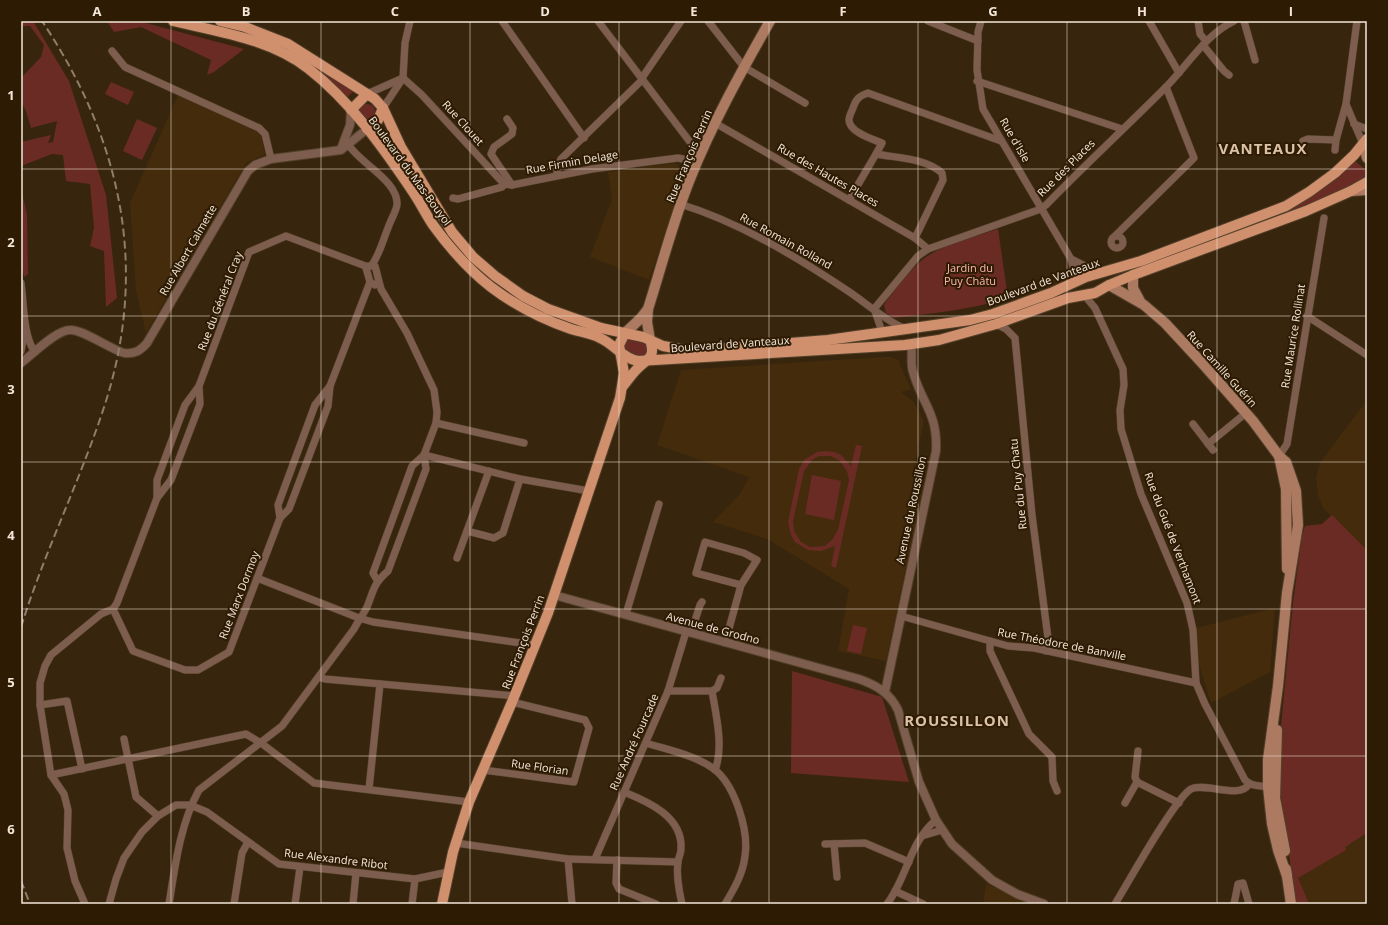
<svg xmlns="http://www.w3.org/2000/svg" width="1388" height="925" font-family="'Open Sans',sans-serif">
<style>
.built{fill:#432b0c}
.green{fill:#6b2b25;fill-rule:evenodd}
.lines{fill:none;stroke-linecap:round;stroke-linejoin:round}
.minor-casing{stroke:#52402a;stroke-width:8}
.tertiary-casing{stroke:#52402a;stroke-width:10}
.secondary-casing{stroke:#52402a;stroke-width:12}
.primary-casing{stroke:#52402a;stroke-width:12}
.minor{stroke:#7d5d4d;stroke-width:7}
.tertiary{stroke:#7d5d4d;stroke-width:8}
.secondary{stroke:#ac7a60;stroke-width:10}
.primary{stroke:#d0906e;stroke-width:10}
.rail{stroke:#8e7e6a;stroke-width:2;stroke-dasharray:8 4;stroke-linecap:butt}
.grid{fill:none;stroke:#f4e7d9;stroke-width:1;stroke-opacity:0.55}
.labels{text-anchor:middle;stroke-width:4;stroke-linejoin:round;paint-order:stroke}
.street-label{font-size:11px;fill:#f4e7d9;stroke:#2e1b04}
.park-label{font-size:11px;fill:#fdb7ae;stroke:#2e1b04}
.district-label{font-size:15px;font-weight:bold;letter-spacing:1px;fill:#dbc2a7;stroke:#2e1b04}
.neatline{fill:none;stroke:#f4e7d9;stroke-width:1.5}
.grid-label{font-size:13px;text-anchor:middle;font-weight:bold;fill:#f4e7d9}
</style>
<rect width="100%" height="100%" fill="#38250d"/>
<g class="built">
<polygon points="178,95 256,130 262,138 265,154 246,163 146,333 136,291 130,203"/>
<polygon points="675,163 686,172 649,280 590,257 612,199 608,172"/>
<polygon points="884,357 892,357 898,360 911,389 901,392 914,402 924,422 912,476 922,491 886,661 838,651 849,589 767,539 713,522 740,494 749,477 657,445 681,370"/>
<polygon points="1367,400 1367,550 1323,508 1318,495 1316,478 1320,463"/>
<polygon points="1275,608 1270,672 1211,703 1188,630"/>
<polygon points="1367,833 1367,904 1296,904 1292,877"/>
<polygon points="986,884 1037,904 983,904"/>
</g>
<g class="green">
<polygon points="29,21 33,21 69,81 106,195 117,298 106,307 104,251 90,246 94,228 90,184 66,181 63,155 52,154 21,166 21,142 51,135 48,143 53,142 57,121 31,128 26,111 21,101 21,78 41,57 44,45 30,26 21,26 21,22 29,22"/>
<polygon points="107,21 138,21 244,49 214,72 207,75 211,60 141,27 114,32"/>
<polygon points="320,69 354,91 346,98 319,71"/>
<polygon points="111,82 134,92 128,105 105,94"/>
<circle cx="367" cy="112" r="8"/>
<polygon points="137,119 157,128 142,160 123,151"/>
<polygon points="1355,161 1367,171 1367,177 1344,191 1281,215 1280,213"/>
<polygon points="21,188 27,215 28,274 24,277 21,259"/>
<path d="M998,229L1008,298C970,310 933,313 894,318L886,313L884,305L887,300C899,285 911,268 926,257C947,243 975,237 998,229Z"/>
<polygon points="629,338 645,342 648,346 646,354 642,358 624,350 623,343"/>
<path d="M856,445L862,446L836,568L831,566L835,546L821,551L808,550L795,542L791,535L788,522L799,469L805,459L811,456L817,452L826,451L834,452L841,455L851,466ZM819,456H831L839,460L847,471L849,480L838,530L832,540L825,546L810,547L801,542L794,531L793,521L804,471L812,460Z"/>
<polygon points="812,475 841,481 834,520 805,514"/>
<polygon points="1332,515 1367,550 1367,833 1345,847 1346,850 1298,878 1309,904 1296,904 1280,790 1279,746 1293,603 1302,536 1305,526 1322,524"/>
<polygon points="853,625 867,628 861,654 847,651"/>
<polygon points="792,671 882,697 909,782 791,773"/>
</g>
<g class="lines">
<defs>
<g id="minor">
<polyline points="502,21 584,138"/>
<polyline points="598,21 690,142 702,151"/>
<polyline points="708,21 744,67 805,103"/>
<polyline points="928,21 978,41"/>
<polyline points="981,21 978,32 977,70 983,109 1071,259"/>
<polyline points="1149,21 1179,73"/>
<polyline points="1198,21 1200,34 1206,41"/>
<polyline points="1244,21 1255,60"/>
<polyline points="1357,21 1346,104 1363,144"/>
<polyline points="1203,45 1224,71 1229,75"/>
<polyline points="112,51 125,67 259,128 265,134 271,159"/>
<polyline points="403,78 422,95 504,184"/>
<polyline points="977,81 1122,129"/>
<polyline points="367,94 403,78"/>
<polyline points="383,108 403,78 405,43 410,21"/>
<polyline points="507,119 513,128 512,134 494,147 491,154 512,185"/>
<polyline points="715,123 915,238 928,249"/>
<polyline points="1354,124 1367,129"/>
<polyline points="1303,141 1308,139 1336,140 1346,104"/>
<path d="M348,144C359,163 399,181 397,205C396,212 390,221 388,228C383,240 380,253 372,265"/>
<polyline points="1335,150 1336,140"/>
<path d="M876,154L882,143C872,139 849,132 849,120C849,116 852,111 853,108C856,99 859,96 868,93L1001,141"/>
<polyline points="557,174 557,167 561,159 641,81 644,75 681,21"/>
<polyline points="453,198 458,199 502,187 504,184 512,185 592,169 678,158 688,160 696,165"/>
<path d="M849,200L876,154C897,158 926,158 942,173L943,180L915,238"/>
<path d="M680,204C739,222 797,257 848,291C866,303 882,318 903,328"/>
<circle cx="1117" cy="242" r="6"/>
<polyline points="1115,236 1194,158 1166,87"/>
<path d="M21,283C24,303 23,337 35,352"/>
<polyline points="1074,283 1074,271 1071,259 1099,273"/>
<path d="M1085,296L1095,308L1123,369L1124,385L1120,410L1121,429L1141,494L1187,603L1193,630L1196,683L1205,704L1245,780C1252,787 1259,785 1268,787L1270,790"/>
<path d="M874,309L918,256L928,249L1038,210L1046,205C1085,165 1126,127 1166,87C1188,65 1205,35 1234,21"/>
<polyline points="875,311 882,332"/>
<polyline points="1307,316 1367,355"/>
<polyline points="996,324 1006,329 1015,338 1032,515 1048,638 1046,651"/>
<polyline points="21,351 25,331"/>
<polyline points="436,423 524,443"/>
<polyline points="1193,424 1213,450"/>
<polyline points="1208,444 1246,413"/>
<polyline points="424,455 520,479 589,491"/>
<polyline points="1279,456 1287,444 1324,218"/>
<polyline points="157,498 157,480 185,405 199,386 249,252 286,236 368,267"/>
<polyline points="280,518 278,505 315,405 330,386"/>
<polyline points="467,531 494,538 503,533 520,479"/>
<polyline points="457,558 489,471"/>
<polyline points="257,578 359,618 373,622 535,645"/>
<polyline points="377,580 373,573 412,466 424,455"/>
<polyline points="113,609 133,651 185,670 198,670 229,652 280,518 289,509 328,406 330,386 370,282"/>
<polyline points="113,609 117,603 157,498 171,480 200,404 199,386"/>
<polyline points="626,614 659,504"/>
<polyline points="901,616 1008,646 1034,648 1196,683"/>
<polyline points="691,633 700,605 702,602"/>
<polyline points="990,641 990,651 1029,734 1052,757 1053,781 1057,791"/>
<polyline points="725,643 741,585 757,560 744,553 705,542 696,573 741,585"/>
<polyline points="319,677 325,679 515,696"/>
<path d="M668,691H712C716,715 724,747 715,770"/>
<polyline points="712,691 717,688 721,678"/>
<polyline points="40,705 67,701 82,769"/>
<polyline points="124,739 136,797 158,816"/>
<path d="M646,743C668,750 695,755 714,769C735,785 749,831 745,856C743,874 734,889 725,904"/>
<polyline points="483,770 574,782 589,728 585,720 512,702"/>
<polyline points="51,775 246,734 261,743 314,783 469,802"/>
<polyline points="1137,782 1179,803"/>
<polyline points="369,789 380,684"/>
<path d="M624,792C649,802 683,817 681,849C681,853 679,857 678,861C676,875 679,891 682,904"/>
<polyline points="1125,803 1137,782 1135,777 1138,751"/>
<polyline points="922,836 942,830"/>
<polyline points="456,843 568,859 572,904"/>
<polyline points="825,844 865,843 909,862"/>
<polyline points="834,844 837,877"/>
<polyline points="568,859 678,862"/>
<polyline points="595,859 668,691 686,632"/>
<polyline points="617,860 616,883 619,889 656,904"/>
<polyline points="895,891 923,904"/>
<polyline points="85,904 75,881 67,848 68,810 64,794 51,775 40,705 40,683 45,666 51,655 101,614 113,609"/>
<polyline points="109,904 116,879 124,858 142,832 158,816 176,805 190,805 207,812 279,864 415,879 448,872"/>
<path d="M169,904C175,867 180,824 199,790L282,726L354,629C358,621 363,615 367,607C374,590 373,584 388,571L426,469L424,455L436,423L437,412L434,390L407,333L381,289L375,266H368L366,268L370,282L375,285L379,282"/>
<polyline points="234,904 242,853 248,842"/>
<polyline points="295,904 300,867"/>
<polyline points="353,904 356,873"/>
<polyline points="412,904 415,879"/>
<path d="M887,904C907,878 910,841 936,820"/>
<path d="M1115,904C1128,883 1175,798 1191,789C1205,782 1240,800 1249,784"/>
<polyline points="1234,904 1238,884 1243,883 1249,904"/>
</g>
<g id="tertiary">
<polyline points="341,149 350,125 351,110"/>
<path d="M21,363C32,355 56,330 70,330C82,329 110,349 124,353C135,354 140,351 147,343L248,171L255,165L271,159L341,150L367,129"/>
<path d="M554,595L859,679C876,685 890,693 898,710L919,782L936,820L952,844L992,880L1017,894L1044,904"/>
<path d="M885,692L936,451C938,413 922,404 913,372C910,363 913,353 911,344"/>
</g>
<g id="secondary">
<polyline points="1363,144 1367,158"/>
<polyline points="1351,191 1367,190"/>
<polyline points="1133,275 1133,288 1141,303"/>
<polyline points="1109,285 1144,305 1165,323 1202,363 1253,421 1279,456 1286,462 1296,491 1298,525 1287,593 1278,686 1268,760 1268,787 1272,824 1278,850 1287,876"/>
<polyline points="625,333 640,319 648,309"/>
<path d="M650,340L647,322L648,309C662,265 673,221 690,179C712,124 741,72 770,21"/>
<polyline points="1279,456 1286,489 1287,569"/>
<polyline points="1277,730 1275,798 1285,851"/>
<polyline points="1286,869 1291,904"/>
</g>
<g id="primary">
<path d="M173,21C219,32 271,39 309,69C350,101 382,146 411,189C419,200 425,213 433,225C449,247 469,270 491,287C516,306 542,319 571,329C580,332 591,333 600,338C614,344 622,358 638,361L905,345L939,340L996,324L1068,298L1095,293L1109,285L1133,275L1306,211L1351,191L1367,182"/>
<polyline points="220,21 245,27 288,44 375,99 383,108 401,147 452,232 473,257 495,276 523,296 548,309 601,328 643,337 663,346 691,351 828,340 970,320 993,314 1051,293 1086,277 1141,261 1286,206 1309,192 1335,173 1354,155 1367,139"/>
<polyline points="351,110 367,94"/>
<polyline points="367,129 378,120 383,108"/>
<path d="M623,386C628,380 632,374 637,369C648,358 656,358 650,340"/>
<polyline points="442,904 453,852 469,802 512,702 548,613 620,398 624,373 619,345 625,333"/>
</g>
</defs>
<use href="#minor" class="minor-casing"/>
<use href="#tertiary" class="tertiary-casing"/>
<use href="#secondary" class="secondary-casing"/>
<use href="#primary" class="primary-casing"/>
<use href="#minor" class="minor"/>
<use href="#tertiary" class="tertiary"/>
<use href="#secondary" class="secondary"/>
<use href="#primary" class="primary"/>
<g class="rail">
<path d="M21,627C45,550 82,477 106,401C149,264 120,138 42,21"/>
<polyline points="21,881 30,904"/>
</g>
</g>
<path class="grid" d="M171,21V904M321,21V904M470,21V904M619,21V904M769,21V904M918,21V904M1067,21V904M1217,21V904M21,169H1367M21,316H1367M21,462H1367M21,609H1367M21,756H1367"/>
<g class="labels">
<g class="street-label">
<text transform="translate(463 123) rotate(48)" y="4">Rue Clouet</text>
<text transform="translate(1015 140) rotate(60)" y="4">Rue d'Isle</text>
<text transform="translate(689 156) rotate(-67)" y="4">Rue François Perrin</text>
<text transform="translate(572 162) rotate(-10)" y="4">Rue Firmin Delage</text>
<text transform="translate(1066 168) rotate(-45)" y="4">Rue des Places</text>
<text transform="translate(410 171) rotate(54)" y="4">Boulevard du Mas-Bouyol</text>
<text transform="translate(828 175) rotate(30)" y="4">Rue des Hautes Places</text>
<text transform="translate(786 241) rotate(29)" y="4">Rue Romain Rolland</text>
<text transform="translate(188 250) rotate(-60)" y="4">Rue Albert Calmette</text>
<text transform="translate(1043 282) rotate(-20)" y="4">Boulevard de Vanteaux</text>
<text transform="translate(220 301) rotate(-69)" y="4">Rue du Général Cray</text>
<text transform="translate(1293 336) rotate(-81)" y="4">Rue Maurice Rollinat</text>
<text transform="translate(730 344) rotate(-4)" y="4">Boulevard de Vanteaux</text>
<text transform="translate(1222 369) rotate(48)" y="4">Rue Camille Guérin</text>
<text transform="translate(1018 484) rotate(-96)" y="4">Rue du Puy Chatu</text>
<text transform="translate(911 510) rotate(-78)" y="4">Avenue du Roussillon</text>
<text transform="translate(1173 538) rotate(69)" y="4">Rue du Gué de Verthamont</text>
<text transform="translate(239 595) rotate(-69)" y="4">Rue Marx Dormoy</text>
<text transform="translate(713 628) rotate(15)" y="4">Avenue de Grodno</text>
<text transform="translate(523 642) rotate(-69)" y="4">Rue François Perrin</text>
<text transform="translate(1062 644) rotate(11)" y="4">Rue Théodore de Banville</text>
<text transform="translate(634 742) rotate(-66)" y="4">Rue André Fourcade</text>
<text transform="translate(540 767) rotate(8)" y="4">Rue Florian</text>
<text transform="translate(336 859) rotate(7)" y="4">Rue Alexandre Ribot</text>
</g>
<g class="park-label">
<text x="970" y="272">Jardin du<tspan x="970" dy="13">Puy Châtu</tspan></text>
</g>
<g class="district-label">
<text x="1263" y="154">VANTEAUX</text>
<text x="957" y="726">ROUSSILLON</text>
</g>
</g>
<rect width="1388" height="925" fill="none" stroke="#2e1b04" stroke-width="44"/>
<rect x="22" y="22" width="1344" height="881" class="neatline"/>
<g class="grid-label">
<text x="97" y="16">A</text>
<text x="246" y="16">B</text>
<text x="395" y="16">C</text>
<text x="545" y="16">D</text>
<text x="694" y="16">E</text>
<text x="843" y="16">F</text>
<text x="993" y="16">G</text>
<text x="1142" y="16">H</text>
<text x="1291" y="16">I</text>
<text x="11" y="100">1</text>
<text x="11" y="247">2</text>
<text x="11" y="394">3</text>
<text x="11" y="540">4</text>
<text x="11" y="687">5</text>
<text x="11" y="834">6</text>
</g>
</svg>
